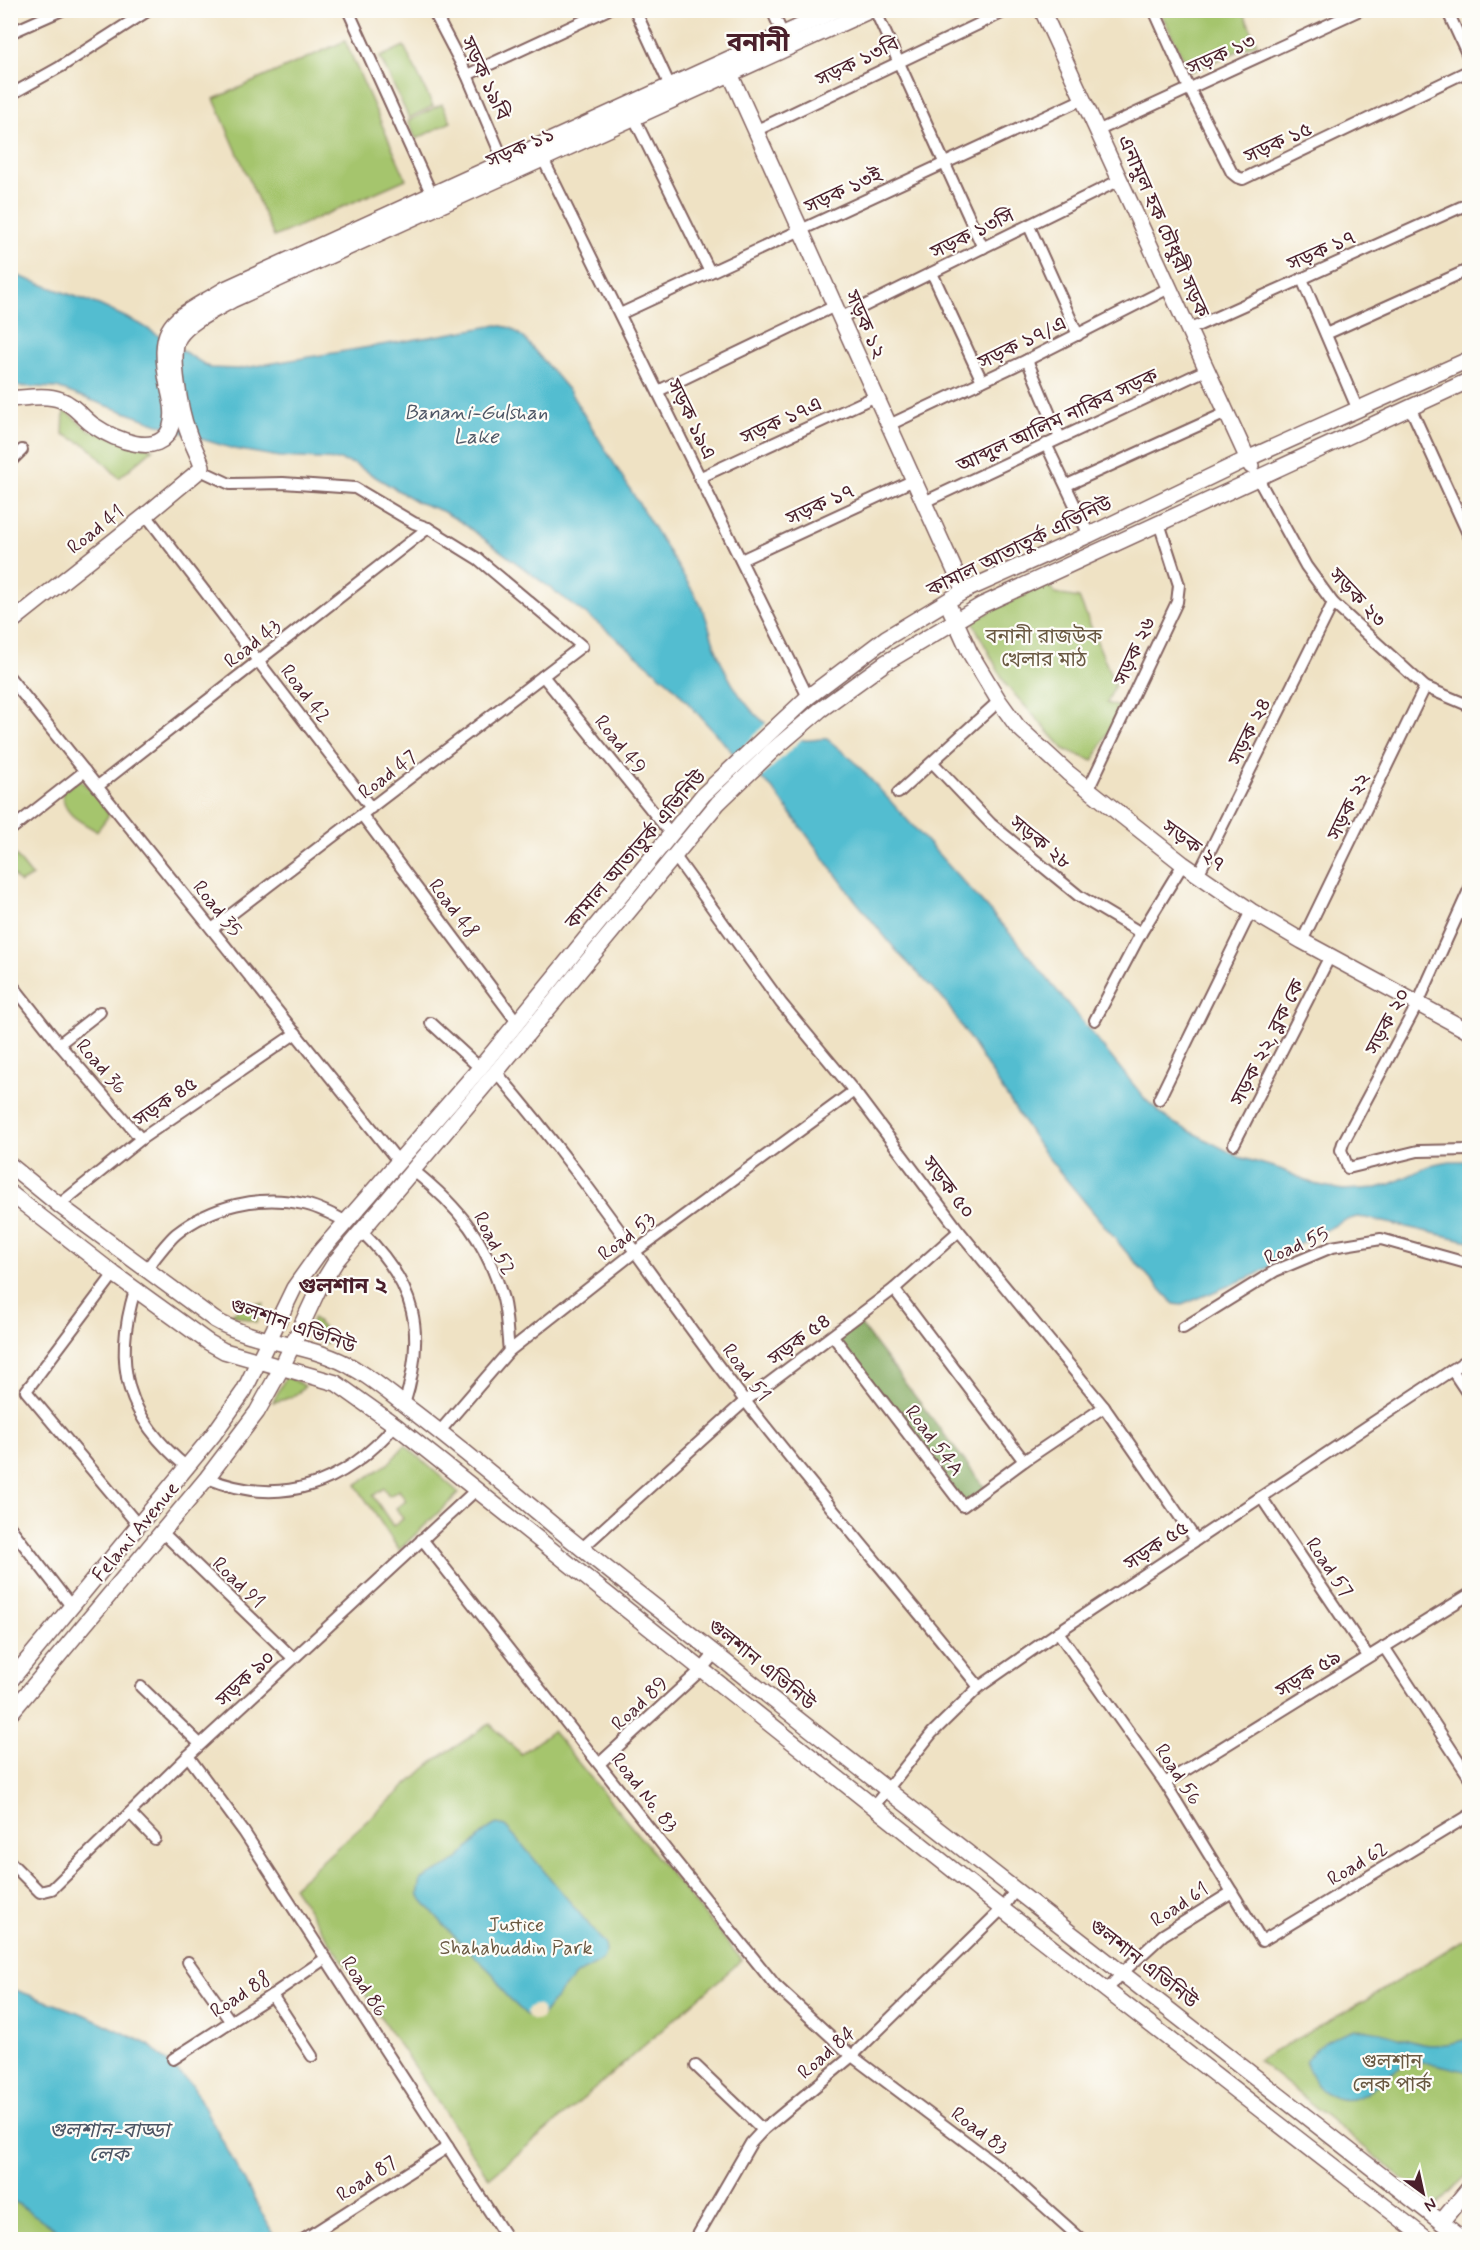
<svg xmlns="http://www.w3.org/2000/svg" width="1480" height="2250" font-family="Mynerve,'Noto Sans Bengali',sans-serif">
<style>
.green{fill:#a5c56d;stroke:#78724c;stroke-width:1.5;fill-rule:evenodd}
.forest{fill:#84aa60;stroke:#676446;stroke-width:1.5}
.water{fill:#53bdd0;stroke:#4e6e7e;stroke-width:1.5}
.pier{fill:#efe2c4}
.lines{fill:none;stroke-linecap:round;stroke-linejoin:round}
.street-casing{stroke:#846361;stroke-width:14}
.secondary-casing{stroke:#846361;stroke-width:18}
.street{stroke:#fff;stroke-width:10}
.secondary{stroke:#fff;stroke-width:15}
.labels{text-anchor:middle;stroke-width:4.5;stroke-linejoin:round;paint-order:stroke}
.street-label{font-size:20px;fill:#4a1f2b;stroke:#fdfcf7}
.park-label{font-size:20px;fill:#6a5942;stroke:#fdfcf7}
.water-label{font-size:21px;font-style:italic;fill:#4d5665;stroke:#fdfcf7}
.quarter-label{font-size:22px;font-weight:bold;fill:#4a1f2b;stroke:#fdfcf7}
.district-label{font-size:26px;font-weight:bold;fill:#4a1f2b;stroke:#fdfcf7}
</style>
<rect width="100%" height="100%" fill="#fdfcf7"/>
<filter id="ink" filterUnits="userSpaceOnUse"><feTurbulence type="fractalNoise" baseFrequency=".0167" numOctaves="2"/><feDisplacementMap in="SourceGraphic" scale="12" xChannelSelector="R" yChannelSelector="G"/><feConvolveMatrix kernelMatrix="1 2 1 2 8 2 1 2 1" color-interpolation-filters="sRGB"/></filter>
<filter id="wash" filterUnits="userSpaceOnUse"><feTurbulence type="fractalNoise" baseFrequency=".008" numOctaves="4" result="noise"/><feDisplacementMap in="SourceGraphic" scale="24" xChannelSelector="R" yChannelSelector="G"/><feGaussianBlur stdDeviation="1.35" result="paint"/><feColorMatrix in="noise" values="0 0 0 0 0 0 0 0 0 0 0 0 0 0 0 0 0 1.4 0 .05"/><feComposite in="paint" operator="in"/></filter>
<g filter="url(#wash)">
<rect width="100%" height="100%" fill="#efe2c4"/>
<g class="green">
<polygon points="1160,11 1243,11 1257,43 1190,72"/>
<polygon points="345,41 406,179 274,237 214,99"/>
<polygon points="404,46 433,106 409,118 380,57"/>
<polygon points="442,104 451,122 416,139 408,121"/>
<polygon points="64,410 89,430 153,449 119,478 88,446 63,434"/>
<polygon points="1048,583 1055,594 1079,598 1115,685 1107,703 1121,708 1093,761 1064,749 1006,685 972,621"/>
<path d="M79,779L97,796L109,815L97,831C79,821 63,815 62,792Z"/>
<polygon points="11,850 32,876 20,883 11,873"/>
<polygon points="251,1303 264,1304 256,1322 231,1314"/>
<polygon points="313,1318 327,1331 329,1337 327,1344 306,1335"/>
<path d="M286,1376L305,1386C297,1396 286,1400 273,1402Z"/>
<path d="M405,1445L459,1493L399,1550L356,1485L389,1463ZM384,1488L389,1496L399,1490L406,1501L396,1508L403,1519L393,1526L373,1496Z"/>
<polygon points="490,1724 521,1754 552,1731 742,1960 568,2112 489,2178 293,1887 435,1760"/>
<polygon points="1469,1936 1469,2173 1436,2206 1258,2060 1365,2001"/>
<polygon points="11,2195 76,2239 11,2239"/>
</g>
<polygon class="forest" points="856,1319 986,1489 963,1506 833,1336"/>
<g class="water">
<path d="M10,273L99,305L140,324L210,368L238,369L453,333L497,325L511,328L524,338L570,392L686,580C692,590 699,601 704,612C709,625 712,639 717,652C732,690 760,734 804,740C812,741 820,738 827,739L854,761L1015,939L1146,1100L1170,1121L1239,1157L1280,1169L1314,1184L1343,1190L1377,1188L1391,1184L1434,1164L1450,1161H1469V1241L1366,1218L1357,1217L1343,1221L1292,1248L1269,1267L1255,1275L1182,1305L1174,1304L1127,1253L1041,1149L945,1001L900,955L855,900L772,788L733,753L671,684L603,627L461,522L442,511L417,502L354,464L340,460L280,457L234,449L195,437L57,388L11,386Z"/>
<path d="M497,1824L505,1826L519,1841L605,1944L606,1952L602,1961L576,1975L562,1990L541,2017L531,2019L506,1996L493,1974L450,1932L418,1895L421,1880C431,1873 443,1870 454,1862C469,1851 482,1830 497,1824Z"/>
<polygon points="10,1988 88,2016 149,2045 192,2085 276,2239 70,2239 11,2199"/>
<path d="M1355,2029C1381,2029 1399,2039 1423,2044C1438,2047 1455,2043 1469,2039V2072C1451,2068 1429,2060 1410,2064C1379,2072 1365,2113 1329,2095C1316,2088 1310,2076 1306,2062C1316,2042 1335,2037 1355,2029Z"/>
</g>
<g class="pier">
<polygon points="768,721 784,730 804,737 759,780 733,758"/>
<circle cx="535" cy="2013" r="8"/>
</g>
</g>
<g filter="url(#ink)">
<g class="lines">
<defs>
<g id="street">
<polyline points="348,10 432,195"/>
<polyline points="433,10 467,75 504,162"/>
<polyline points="635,10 670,86"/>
<polyline points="772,10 783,35"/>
<polyline points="875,10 983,248"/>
<polyline points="1154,10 1189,88 1232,173 1237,177 1243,179 1470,70"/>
<polyline points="1447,10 1470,60"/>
<polyline points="10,33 62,10"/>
<polyline points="467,75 607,10"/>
<polyline points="10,95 60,67 149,10"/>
<polyline points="634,118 710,272"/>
<polyline points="755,131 1008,10"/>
<polyline points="1097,131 1360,10"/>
<polyline points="540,153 808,697"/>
<polyline points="1029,226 1078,335"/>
<polyline points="932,273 982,381"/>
<polyline points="1302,279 1358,410"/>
<polyline points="620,314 1083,99"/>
<polyline points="840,318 1120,180"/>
<polyline points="1188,330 1470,203"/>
<polyline points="1326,334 1470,269"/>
<polyline points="1027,360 1060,438"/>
<polyline points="658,391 835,306"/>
<polyline points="1410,407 1470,538"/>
<polyline points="889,425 1027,360 1169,288"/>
<polyline points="1046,444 1089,535"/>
<polyline points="10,462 22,450"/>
<polyline points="200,470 230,484 283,483 355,488 414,523 428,528 478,559 582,646 212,929"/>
<polyline points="701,477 876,396"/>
<polyline points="1257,477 1306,566 1333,603 1425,687 1470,706"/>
<polyline points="1067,485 1226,413"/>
<polyline points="924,502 1206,370"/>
<polyline points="146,515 371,808"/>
<polyline points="741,560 914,480"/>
<polyline points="543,676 671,834"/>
<polyline points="10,678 398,1161"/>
<polyline points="933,763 991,824 1079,896 1141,933"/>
<polyline points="98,786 428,528"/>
<polyline points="1088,790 1177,602 1179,585 1159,523"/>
<polyline points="898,793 999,701"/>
<polyline points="362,815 517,1022"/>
<polyline points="10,830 85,771"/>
<polyline points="674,855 781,1003 854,1091 959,1231 1104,1407 1196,1540"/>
<polyline points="1198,875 1333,603"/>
<polyline points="1470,888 1418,1003 1343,1143 1341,1150 1348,1168 1418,1151 1470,1150"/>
<polyline points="1302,941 1425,687"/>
<polyline points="10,982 59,1044 141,1139"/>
<polyline points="1095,1020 1141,933 1183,864"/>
<polyline points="431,1023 480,1068"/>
<polyline points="59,1044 100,1012"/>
<path d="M496,1072C587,1177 661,1293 746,1402C821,1498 902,1591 979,1687"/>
<polyline points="1159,1099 1251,911"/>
<polyline points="1234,1144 1330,956"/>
<path d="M414,1171C459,1207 487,1242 503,1299C507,1315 507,1334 509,1351"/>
<polyline points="59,1205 141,1139 296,1033"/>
<path d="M361,1231C416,1284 427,1332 404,1405"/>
<path d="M146,1270C155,1258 165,1244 176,1234C211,1206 259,1194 304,1204C319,1207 333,1215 347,1222"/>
<polyline points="114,1274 26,1391 139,1526"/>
<polyline points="894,1289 1024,1461"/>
<path d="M135,1290C112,1365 126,1418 188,1468"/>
<polyline points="1183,1328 1275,1271 1332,1247 1381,1239 1470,1264"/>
<polyline points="833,1336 963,1506 1024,1461 1104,1407"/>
<polyline points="1452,1370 1470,1397"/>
<polyline points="440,1431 509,1351 636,1251 854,1091"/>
<path d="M207,1478C280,1508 345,1485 395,1425"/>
<polyline points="1261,1497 1368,1656"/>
<polyline points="10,1527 71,1606"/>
<polyline points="161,1531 293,1658"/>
<polyline points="422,1539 668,1852 775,1985 852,2056 1006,2172 1082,2240"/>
<polyline points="581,1549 745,1401 894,1289 959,1231"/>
<polyline points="1058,1632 1165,1783 1262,1941 1470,1815"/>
<polyline points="1384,1647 1470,1778"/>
<polyline points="141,1687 200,1744"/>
<polyline points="188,1756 244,1832 508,2240"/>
<polyline points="600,1763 702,1669 715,1653"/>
<polyline points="1165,1783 1470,1594"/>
<polyline points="874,1806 932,1733 979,1687 1058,1632 1470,1358"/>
<polyline points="130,1813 155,1839"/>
<polyline points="10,1862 40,1892 52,1889 188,1756 476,1490"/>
<polyline points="188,1962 231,2022"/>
<polyline points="1107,1990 1122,1973 1163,1935 1232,1892"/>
<polyline points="272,1995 312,2056"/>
<polyline points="173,2059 272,1995 326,1958"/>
<polyline points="696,2066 763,2130"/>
<polyline points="303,2240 448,2147"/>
<polyline points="695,2240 751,2143 763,2130 852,2056 1002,1909 1016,1889"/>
</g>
<g id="secondary">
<polyline points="1042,10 1251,466"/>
<polyline points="727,67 964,591"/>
<path d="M10,399C26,398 46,394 61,400C73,404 82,417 93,425C112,438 161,461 171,426C175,413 171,399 168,386C155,319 174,321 225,289L836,10"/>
<polyline points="947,602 970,653 999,701 1017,726 1068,773 1183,864 1251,911 1302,941 1470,1032"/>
<path d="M10,623L146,515L200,470L202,466C198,454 192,444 188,432C181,414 169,354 179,337C190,321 215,310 232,300L871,10"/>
<path d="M10,1165L59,1205L215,1320C258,1345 313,1343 355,1369C373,1379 389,1393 406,1406C454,1442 500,1481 546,1519C610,1573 677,1623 742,1675C981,1865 1223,2051 1464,2240"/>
<polyline points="10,1193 114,1274 208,1342 224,1351 336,1383 395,1425 1002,1909 1428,2240"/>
<polyline points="10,1681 213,1435 244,1391 294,1288 319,1253 480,1068 703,795 808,697 886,638 964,591 1089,535 1247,459 1470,359"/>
<polyline points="10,1714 207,1478 257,1412 282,1367 318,1290 336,1261 496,1072 718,803 772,751 820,710 885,663 982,605 1470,380"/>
<polyline points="1441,2222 1470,2187"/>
</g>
</defs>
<use href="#street" class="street-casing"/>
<use href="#secondary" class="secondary-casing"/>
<use href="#street" class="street"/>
<use href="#secondary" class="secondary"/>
</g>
</g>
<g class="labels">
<g class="street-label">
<text transform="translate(1221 54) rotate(-24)" y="7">সড়ক ১৩</text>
<text transform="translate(857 61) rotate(-26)" y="7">সড়ক ১৩বি</text>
<text transform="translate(486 78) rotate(65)" y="7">সড়ক ১৯বি</text>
<text transform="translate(1278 142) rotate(-25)" y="7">সড়ক ১৫</text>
<text transform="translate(520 147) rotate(-24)" y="7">সড়ক ১১</text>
<text transform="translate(843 190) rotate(-25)" y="7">সড়ক ১৩ই</text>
<text transform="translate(1164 226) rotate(66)" y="7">এনামুল হক চৌধুরী সড়ক</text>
<text transform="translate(972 233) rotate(-26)" y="7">সড়ক ১৩সি</text>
<text transform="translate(1321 250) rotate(-24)" y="7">সড়ক ১৭</text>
<text transform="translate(866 324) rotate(66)" y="7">সড়ক ১২</text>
<text transform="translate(1022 342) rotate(-26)" y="7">সড়ক ১৭/এ</text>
<text transform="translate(692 419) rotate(64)" y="7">সড়ক ১৯এ</text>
<text transform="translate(781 420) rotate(-25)" y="7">সড়ক ১৭এ</text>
<text transform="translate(1057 420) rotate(-25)" y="7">আব্দুল আলিম নাকিব সড়ক</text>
<text transform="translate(820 504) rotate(-25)" y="7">সড়ক ১৭</text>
<text transform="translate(95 529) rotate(-38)" y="7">Road 41</text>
<text transform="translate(1019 546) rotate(-26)" y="7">কামাল আতাতুর্ক এভিনিউ</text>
<text transform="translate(1358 597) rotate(47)" y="7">সড়ক ২৩</text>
<text transform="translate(252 643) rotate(-38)" y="7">Road 43</text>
<text transform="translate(1134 651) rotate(-65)" y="7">সড়ক ২৬</text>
<text transform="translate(306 693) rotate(52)" y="7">Road 42</text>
<text transform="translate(1249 731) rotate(-64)" y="7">সড়ক ২৪</text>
<text transform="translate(621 744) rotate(51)" y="7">Road 49</text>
<text transform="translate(387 774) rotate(-37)" y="7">Road 47</text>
<text transform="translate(1348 806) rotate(-64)" y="7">সড়ক ২২</text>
<text transform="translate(1041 842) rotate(39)" y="7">সড়ক ২৮</text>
<text transform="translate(1194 845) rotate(36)" y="7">সড়ক ২৭</text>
<text transform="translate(635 849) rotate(-49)" y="7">কামাল আতাতুর্ক এভিনিউ</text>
<text transform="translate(218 908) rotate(51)" y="7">Road 35</text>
<text transform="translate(454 908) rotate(53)" y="7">Road 48</text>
<text transform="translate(1387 1021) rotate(-62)" y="7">সড়ক ২০</text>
<text transform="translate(1267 1042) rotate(-63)" y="7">সড়ক ২২, ব্লক কে</text>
<text transform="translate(102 1066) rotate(49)" y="7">Road 36</text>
<text transform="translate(165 1101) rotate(-35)" y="7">সড়ক ৪৫</text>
<text transform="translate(949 1187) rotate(53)" y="7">সড়ক ৫০</text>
<text transform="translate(626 1236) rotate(-37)" y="7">Road 53</text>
<text transform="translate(495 1243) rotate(63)" y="7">Road 52</text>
<text transform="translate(1296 1245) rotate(-23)" y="7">Road 55</text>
<text transform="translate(293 1325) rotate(19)" y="7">গুলশান এভিনিউ</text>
<text transform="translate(799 1339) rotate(-37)" y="7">সড়ক ৫৪</text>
<text transform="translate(747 1372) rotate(53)" y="7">Road 51</text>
<text transform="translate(935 1440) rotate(53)" y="7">Road 54A</text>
<text transform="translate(135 1531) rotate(-50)" y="7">Felani Avenue</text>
<text transform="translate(1156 1545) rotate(-34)" y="7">সড়ক ৫৫</text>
<text transform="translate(1330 1567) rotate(56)" y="7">Road 57</text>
<text transform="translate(239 1582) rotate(44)" y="7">Road 91</text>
<text transform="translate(762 1664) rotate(39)" y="7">গুলশান এভিনিউ</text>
<text transform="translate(1308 1673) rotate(-32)" y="7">সড়ক ৫৯</text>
<text transform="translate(245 1678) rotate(-43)" y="7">সড়ক ৯০</text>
<text transform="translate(639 1703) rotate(-43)" y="7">Road 89</text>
<text transform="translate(1179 1774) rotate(57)" y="7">Road 56</text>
<text transform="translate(645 1792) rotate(52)" y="7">Road No. 83</text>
<text transform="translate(1357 1863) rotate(-31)" y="7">Road 62</text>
<text transform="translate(1179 1904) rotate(-33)" y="7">Road 61</text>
<text transform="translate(1144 1963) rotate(38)" y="7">গুলশান এভিনিউ</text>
<text transform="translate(365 1986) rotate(57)" y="7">Road 86</text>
<text transform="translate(240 1994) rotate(-33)" y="7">Road 88</text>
<text transform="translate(826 2052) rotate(-41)" y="7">Road 84</text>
<text transform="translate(980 2130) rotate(37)" y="7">Road 83</text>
<text transform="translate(366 2178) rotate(-33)" y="7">Road 87</text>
</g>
<g class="park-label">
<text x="1044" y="643">বনানী রাজউক<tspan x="1044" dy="23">খেলার মাঠ</tspan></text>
<text x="516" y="1931">Justice<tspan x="516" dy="23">Shahabuddin Park</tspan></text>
<text x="1392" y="2068">গুলশান<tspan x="1392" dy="23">লেক পার্ক</tspan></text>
</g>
<g class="water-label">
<text x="476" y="419">Banani-Gulshan<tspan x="476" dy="24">Lake</tspan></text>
<text x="109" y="2137">গুলশান-বাড্ডা<tspan x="109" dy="24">লেক</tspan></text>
</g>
<g class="quarter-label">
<text x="343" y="1293">গুলশান ২</text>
</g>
<g class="district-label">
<text x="758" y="51">বনানী</text>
</g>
</g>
<rect width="1480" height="2250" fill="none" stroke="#fdfcf7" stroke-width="36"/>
<g transform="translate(1423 2193) rotate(147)" stroke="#fdfcf7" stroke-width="4.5" paint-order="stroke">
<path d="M0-4.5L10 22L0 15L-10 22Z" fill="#4a1f2b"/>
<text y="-9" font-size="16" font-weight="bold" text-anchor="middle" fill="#4a1f2b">N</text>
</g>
</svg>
